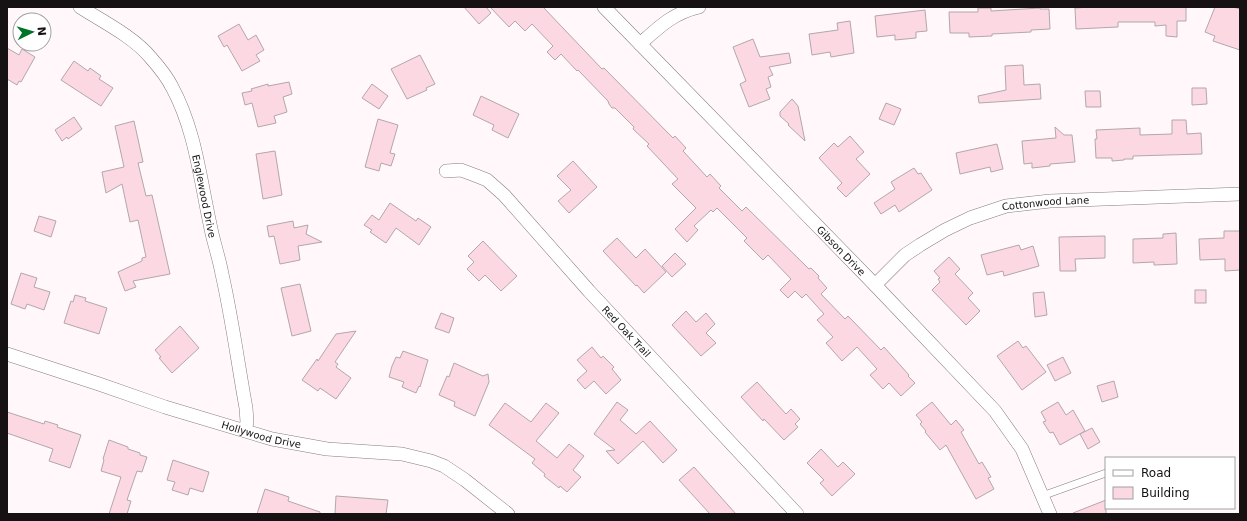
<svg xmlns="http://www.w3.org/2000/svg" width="1247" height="521" font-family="'DejaVu Sans',sans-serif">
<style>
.building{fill:#fcd8e3;stroke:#b3a7ab}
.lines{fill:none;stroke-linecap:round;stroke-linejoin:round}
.service-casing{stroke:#887c80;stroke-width:8}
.minor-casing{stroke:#887c80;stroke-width:14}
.service{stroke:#fff;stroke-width:7}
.minor{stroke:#fff;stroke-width:13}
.labels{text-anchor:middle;stroke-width:3;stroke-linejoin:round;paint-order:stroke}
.street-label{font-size:10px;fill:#161213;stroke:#fff}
</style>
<rect width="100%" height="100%" fill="#fff7f9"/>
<g class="building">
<polygon points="464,7 486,7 491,13 479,24"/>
<polygon points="490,7 543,7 602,69 604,68 673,138 675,136 686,148 683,151 707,177 710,174 721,186 719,188 742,211 746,207 809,269 811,268 819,276 818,278 827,288 821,294 845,319 848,316 881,350 884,347 909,375 908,376 915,383 901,396 889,383 883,389 870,375 877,369 857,347 842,361 826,343 833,337 817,320 824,314 806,294 802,298 795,291 788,298 780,290 791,279 768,255 763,260 744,241 747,238 717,208 713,212 711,210 694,226 698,230 687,242 675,229 696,208 672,184 678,179 647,146 649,144 633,129 634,127 615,108 612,108 609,104 608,101 578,70 577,71 561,54 555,60 547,52 553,46 532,24 525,31 515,21 509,27"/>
<polygon points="1092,7 1186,7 1186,21 1177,21 1177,37 1166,36 1166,25 1155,26 1155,22 1118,22 1118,27 1076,29 1075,8"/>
<polygon points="1215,7 1233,7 1240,9 1240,50 1213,41 1215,36 1205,32"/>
<polygon points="978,8 991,8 991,11 1040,8 1040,9 1049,9 1050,29 1031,30 1031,32 992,34 992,36 969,37 969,33 950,33 949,12 978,12"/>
<polygon points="925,10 927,31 916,32 916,38 895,40 895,35 877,37 875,16"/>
<polygon points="850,21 854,53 831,57 830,52 812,55 809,34 838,30 837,23"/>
<polygon points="239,24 248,40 256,35 264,50 256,55 260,61 242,71 227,45 224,47 218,36"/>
<polygon points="753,39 760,57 789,53 791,63 769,67 773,75 768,77 771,87 766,89 770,99 749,107 740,84 746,81 733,47"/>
<polygon points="7,48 19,55 22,49 35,57 21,82 19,81 17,85 7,79"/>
<polygon points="420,55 435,84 426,88 427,90 407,99 391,69"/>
<polygon points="74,61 88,71 90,68 101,76 99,79 113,88 101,106 61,80"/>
<polygon points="1023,65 1024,85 1040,84 1041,99 979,103 978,96 1006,90 1005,66"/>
<polygon points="289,82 292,94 283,97 287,112 274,116 276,123 258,127 252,103 245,105 242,93 252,91 251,89 268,84 268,86"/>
<polygon points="372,84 388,96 379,109 362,98"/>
<polygon points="1192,88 1206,88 1207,104 1192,105"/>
<polygon points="1085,91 1100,91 1101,107 1086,107"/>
<polygon points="481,96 519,114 508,138 492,130 494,125 473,115"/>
<polygon points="792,99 798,106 805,141 788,125 789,124 780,116 780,112"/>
<polygon points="886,103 901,109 894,125 879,119"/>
<polygon points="74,117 82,129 68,139 67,137 62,141 55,130"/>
<polygon points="378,119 398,125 390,153 395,154 391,166 381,163 379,171 365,167"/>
<polygon points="1172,120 1186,120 1187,134 1201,133 1202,154 1133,156 1133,159 1124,159 1124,160 1112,161 1112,158 1096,158 1095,139 1097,139 1096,130 1140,128 1140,135 1172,134"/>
<polygon points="134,121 143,162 138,163 146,196 152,195 170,274 133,281 136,287 125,291 118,272 142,261 142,258 146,257 138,220 130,222 122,184 106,193 102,172 124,167 115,126"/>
<polygon points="1055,127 1064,135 1072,135 1075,162 1050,164 1050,166 1032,168 1032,163 1024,164 1022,141 1056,138"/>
<polygon points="850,136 864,152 856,159 870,174 846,197 837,188 842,183 819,158 834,143 838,147"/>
<polygon points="997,144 1003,169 991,172 990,167 960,174 956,153"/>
<polygon points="275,151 282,195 263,199 256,154"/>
<polygon points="573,161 597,187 569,213 558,201 571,190 557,176"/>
<polygon points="914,168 918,174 921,173 932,190 899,212 895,205 881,214 874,203 895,189 891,182"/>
<polygon points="390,203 416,221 418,218 431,227 419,245 396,228 386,243 370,232 372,230 364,225 372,215 379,220"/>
<polygon points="39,216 56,221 51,237 34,231"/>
<polygon points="293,221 294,228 308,225 306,234 322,242 298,246 300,260 280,264 274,236 269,237 267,226"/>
<polygon points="1224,231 1240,231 1240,270 1225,271 1225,259 1200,260 1199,239 1224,238"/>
<polygon points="1176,233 1177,264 1154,265 1154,262 1133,263 1133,239 1163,238 1163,234"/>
<polygon points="1105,236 1105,258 1075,259 1076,271 1060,271 1059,237"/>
<polygon points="617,238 636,258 645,249 666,272 644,293 637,285 636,286 603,251"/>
<polygon points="483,241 517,276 501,291 485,275 479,281 467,269 474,262 468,256"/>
<polygon points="1019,245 1021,250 1033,246 1039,266 1004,276 1003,271 987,275 981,255"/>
<polygon points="675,253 686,264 672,277 662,266"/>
<polygon points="949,257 960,269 955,274 973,293 968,298 980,311 966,325 932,290 940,282 938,279 940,278 934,271"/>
<polygon points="21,273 37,278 34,287 50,292 44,310 27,304 25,309 11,304"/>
<polygon points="300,284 311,331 292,336 281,288"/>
<rect x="1195" y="290" width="11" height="13"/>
<polygon points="1044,292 1047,315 1035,317 1033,293"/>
<polygon points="75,295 86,298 85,301 107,308 99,334 64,323 70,304 71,301 73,302"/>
<polygon points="686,311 696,322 706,313 715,324 706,333 716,343 701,356 672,325"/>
<polygon points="441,313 454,318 449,333 435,328"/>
<polygon points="180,326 199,348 172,373 159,358 161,357 155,350"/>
<polygon points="356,331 335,362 338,364 336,367 351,378 336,399 320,388 318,391 302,380 317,359 318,361 336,334"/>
<polygon points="1018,341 1023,348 1026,346 1046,372 1022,390 997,356"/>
<polygon points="592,347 601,358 603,356 614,367 612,369 621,380 606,394 594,381 585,389 577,380 587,371 577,360"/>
<polygon points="403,351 428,360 420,387 419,386 416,393 402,387 404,382 389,377 392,366 396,357 400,358"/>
<polygon points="1063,357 1071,373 1055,381 1047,365"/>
<polygon points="454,363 483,376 488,374 489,382 475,416 454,406 455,402 439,395 447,376 449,377"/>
<polygon points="1114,381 1118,397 1102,402 1097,386"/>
<polygon points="757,382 786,414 791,409 800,419 795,424 798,427 784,440 764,419 763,421 741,397"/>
<polygon points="617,402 628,410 620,420 636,434 650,421 677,450 663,463 643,441 618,464 606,451 615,450 594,434"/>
<polygon points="932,402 951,425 956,420 964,430 961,432 979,464 982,462 991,477 988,478 994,489 976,499 946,445 940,450 925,432 926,431 920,424 922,422 916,415"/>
<polygon points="1058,402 1066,415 1073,410 1085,431 1060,445 1053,432 1050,433 1043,422 1046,421 1041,412"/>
<polygon points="505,403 531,422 546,403 559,413 536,441 557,458 569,444 584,456 573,470 581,477 567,492 560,486 559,488 544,476 545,474 532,463 535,459 489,425"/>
<polygon points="7,412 44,424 45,421 58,425 57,427 81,435 70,468 49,461 53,449 7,433"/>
<polygon points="1092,428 1100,442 1088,449 1080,434"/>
<polygon points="109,440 128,447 128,449 140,453 140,455 147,457 142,472 137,471 127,500 131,501 127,514 109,514 121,477 101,471 104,460 103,459"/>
<polygon points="821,449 838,467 843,462 855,474 832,496 820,483 824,480 807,463"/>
<polygon points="173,460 209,472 203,492 190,488 188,495 172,490 175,482 167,480"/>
<polygon points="694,467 736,514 710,514 679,480"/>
<polygon points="265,489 289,497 288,501 320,512 320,514 257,514"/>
<polygon points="336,496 388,500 386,514 335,514"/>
<polygon points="1106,500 1106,514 1073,514 1073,513"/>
</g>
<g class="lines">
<defs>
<polyline id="service" points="1042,496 1106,473"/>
<g id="minor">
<path id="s1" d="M80,7C102,21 134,37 151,58C159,67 167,77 172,87C195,129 200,178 210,224C213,241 219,257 222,274C232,318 238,364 246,408L247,422L245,430"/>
<path id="s2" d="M604,7L875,285L995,411L1022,449L1050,514"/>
<path d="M640,44C659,27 673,13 699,7"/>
<path id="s3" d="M446,171L461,170L477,176L487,180L504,195L589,291L797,514"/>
<path id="s4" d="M875,285L905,255L920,245L945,230L970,218L1006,206L1050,201L1240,194"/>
<path id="s5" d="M7,354L99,384L165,407L272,439L327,449L402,454L431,461L444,466L465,480L508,514"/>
</g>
</defs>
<use href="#service" class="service-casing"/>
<use href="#minor" class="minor-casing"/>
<use href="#service" class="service"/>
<use href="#minor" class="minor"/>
</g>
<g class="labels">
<g class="street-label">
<text dy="4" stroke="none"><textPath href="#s1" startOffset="238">Englewood Drive</textPath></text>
<text dy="4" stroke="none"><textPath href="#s4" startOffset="195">Cottonwood Lane</textPath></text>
<text dy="4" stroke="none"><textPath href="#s2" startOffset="340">Gibson Drive</textPath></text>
<text dy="4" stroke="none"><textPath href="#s3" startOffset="249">Red Oak Trail</textPath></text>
<text dy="4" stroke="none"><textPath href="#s5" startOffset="267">Hollywood Drive</textPath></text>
</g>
</g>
<rect width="1247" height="521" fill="none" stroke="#161213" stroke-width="16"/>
<rect x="1105" y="457" width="130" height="52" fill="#ffffff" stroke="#a2a0a1"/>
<rect x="1113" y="470" width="20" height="6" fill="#ffffff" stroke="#a2a0a1"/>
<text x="1141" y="477" font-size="12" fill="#161213">Road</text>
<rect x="1113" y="487" width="20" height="12" fill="#fcd8e3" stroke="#a2a0a1"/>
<text x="1141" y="497" font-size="12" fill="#161213">Building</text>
<g transform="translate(32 32) rotate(85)"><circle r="19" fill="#ffffff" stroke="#a2a0a1"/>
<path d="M0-3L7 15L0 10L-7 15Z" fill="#017326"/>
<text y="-6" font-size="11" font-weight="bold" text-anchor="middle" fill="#161213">N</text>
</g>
</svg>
